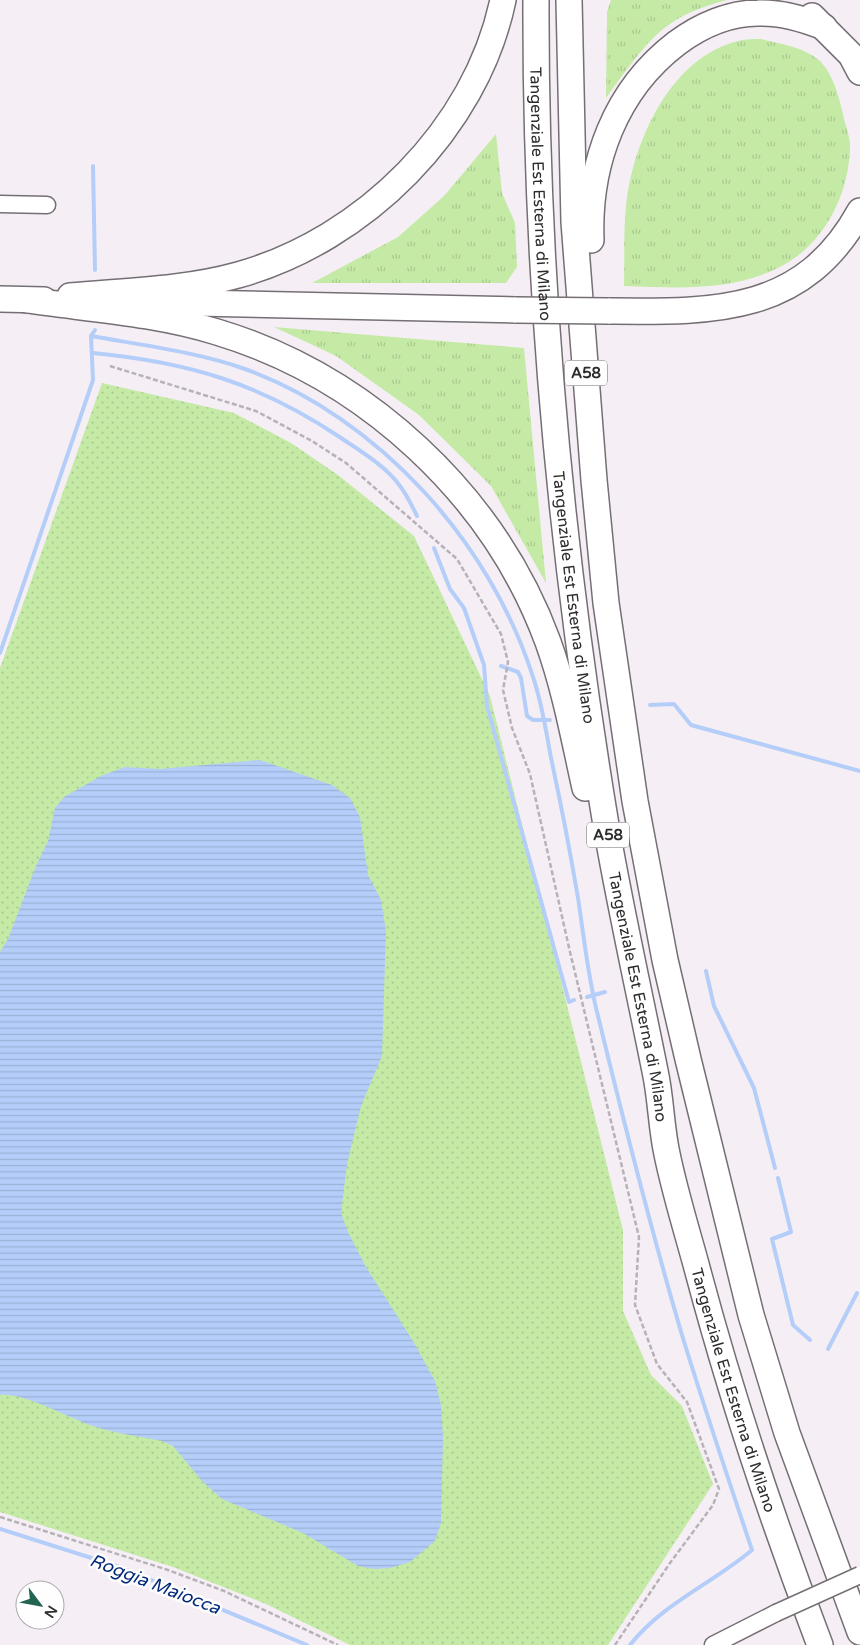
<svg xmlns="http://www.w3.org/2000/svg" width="860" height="1645" font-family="'Varela Round',sans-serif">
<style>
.grass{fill:url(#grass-tufts)}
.park{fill:url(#park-dots)}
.water{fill:url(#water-rules)}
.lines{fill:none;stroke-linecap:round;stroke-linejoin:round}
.stream{stroke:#b4cef9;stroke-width:4}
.minor-casing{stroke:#756f75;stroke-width:19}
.highway-casing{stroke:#756f75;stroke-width:28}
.path{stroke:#b7b2b7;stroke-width:2.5;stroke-dasharray:5 2.5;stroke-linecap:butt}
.minor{stroke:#fff;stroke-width:16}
.highway{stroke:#fff;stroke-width:25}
.minor-bridge-casing{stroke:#756f75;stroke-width:19;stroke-linecap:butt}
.highway-bridge-casing{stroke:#756f75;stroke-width:28;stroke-linecap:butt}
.minor-bridge{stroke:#fff;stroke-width:16}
.highway-bridge{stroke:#fff;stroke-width:25}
.labels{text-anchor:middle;stroke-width:5;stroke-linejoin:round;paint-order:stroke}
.shield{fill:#fffeff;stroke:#6c6a6c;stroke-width:1}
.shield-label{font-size:15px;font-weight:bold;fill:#2d2b2d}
.street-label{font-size:16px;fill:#2d2b2d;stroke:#fffeff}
.water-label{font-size:18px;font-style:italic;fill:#002a79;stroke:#fffeff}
</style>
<defs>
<pattern id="grass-tufts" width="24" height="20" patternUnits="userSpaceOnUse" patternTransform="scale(1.25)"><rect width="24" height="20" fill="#c5eaa6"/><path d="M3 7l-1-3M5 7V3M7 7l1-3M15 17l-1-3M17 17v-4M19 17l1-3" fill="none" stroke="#aac98f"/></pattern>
<pattern id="park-dots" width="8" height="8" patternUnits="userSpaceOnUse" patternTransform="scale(1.25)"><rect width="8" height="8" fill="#c5eaa6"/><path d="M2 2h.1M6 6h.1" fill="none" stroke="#aac98f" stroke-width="1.8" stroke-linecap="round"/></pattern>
<pattern id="water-rules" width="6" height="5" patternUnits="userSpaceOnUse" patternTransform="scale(1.25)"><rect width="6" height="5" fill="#b4cef9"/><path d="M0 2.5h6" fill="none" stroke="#9bb1d6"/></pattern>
</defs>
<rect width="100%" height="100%" fill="#f5eff5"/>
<g class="grass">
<path d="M611,0H727C708,5 686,12 670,24C646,40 623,75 606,98L607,12Z"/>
<path d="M761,39C781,44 805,47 821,62C833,75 838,94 842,110C844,121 849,133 850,144C850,193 825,244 780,267C731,292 678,288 624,286C625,249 622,208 632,172C646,118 680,55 738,41C746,39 754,39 761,39Z"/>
<polygon points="496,134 502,193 515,223 517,267 506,283 312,283 398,237 444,196"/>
<polygon points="274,327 524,348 546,583 491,486 419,415 336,356"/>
</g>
<polygon class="park" points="102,383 234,413 291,443 338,475 414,536 490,696 623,1230 623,1311 651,1375 682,1406 713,1484 608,1645 350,1645 266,1604 173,1567 0,1512 0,668"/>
<path class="water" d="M260,760L332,785L350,798L360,817L368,875L381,900L386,931L382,1056L361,1106L347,1164L341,1213L348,1232L366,1267L413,1341L435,1381L441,1405L443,1437L441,1523L435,1541L410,1562L390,1568L374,1569L358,1566L303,1533L222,1499L202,1481L173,1446L162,1441C138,1436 111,1433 87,1424C66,1416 22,1392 0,1395V952L8,939L36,866L48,841L55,808L64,797L101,776L125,767L160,769Z"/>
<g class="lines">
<g class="stream">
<polyline points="93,166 95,270"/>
<path d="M91,336C141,345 198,352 245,369C379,418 490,542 533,677C542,703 546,731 551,758C561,804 570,851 578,898C584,937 588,978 598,1016C624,1123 651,1230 682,1335C704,1407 728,1478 752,1550C713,1583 662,1604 630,1645"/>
<path d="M93,353C187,362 259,383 338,436C359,450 386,466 400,486C407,495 412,506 417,516"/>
<polyline points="434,548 450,589 464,608 484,665 487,706 569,1002 574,1000"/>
<polyline points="0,653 93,380 91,336 95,330"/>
<polyline points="501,666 518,672 521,678 527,716 533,720 550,720"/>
<polyline points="650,705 674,704 691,725 860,771"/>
<polyline points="706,971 714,1006 754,1088 775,1168"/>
<polyline points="587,997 605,992"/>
<polyline points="778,1178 791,1232 772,1239 793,1325 810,1340"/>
<polyline points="828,1349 857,1293"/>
<polyline points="0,1529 120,1567 307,1645"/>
</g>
<defs>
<g id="minor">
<polyline points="0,204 47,205"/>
<polyline points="713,1645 776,1613"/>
</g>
<g id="highway">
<path id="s1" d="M536,0C535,278 561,557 607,831C621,911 639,991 655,1071C661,1098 661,1127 667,1154C675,1193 687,1231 697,1268C731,1396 773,1522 820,1645"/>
<polyline points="569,0 574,222 594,480 606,603 635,801 665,960 688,1059 751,1315 787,1433 860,1632"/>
<polyline points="812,16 851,55 860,72"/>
<path d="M591,240C588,164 615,90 677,43C700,26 729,13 758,13C781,12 804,19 824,27"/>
<path d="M70,296C126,291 184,290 238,275C364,240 476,129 503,0"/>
<polyline points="0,299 44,300"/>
<path d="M27,300C90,309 156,313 217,332C366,377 494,495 548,642C565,689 574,739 585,788"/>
<polyline points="149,302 516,310"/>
<path d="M608,311C713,312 803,315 860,211"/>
</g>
</defs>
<use href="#minor" class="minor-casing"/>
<use href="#highway" class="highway-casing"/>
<g class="path">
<polyline points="110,366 256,411 312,441 346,463 457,559 501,634 508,662 503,690 512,728 530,774 570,952 639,1237 635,1305 657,1364 687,1402 719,1489 713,1505 670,1563 615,1645"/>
<polyline points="0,1517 168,1570 224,1591 338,1645"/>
</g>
<use href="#minor" class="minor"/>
<use href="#highway" class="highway"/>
<defs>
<polyline id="minor-bridge" points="776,1613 860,1575"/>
<polyline id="highway-bridge" points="516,310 608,311"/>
</defs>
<use href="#minor-bridge" class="minor-bridge-casing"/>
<use href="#highway-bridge" class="highway-bridge-casing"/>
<use href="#minor-bridge" class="minor-bridge"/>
<use href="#highway-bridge" class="highway-bridge"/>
</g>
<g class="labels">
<g class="shield">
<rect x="565" y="360.5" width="42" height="25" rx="4"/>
<rect x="587" y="822.5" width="42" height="25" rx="4"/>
</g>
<g class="shield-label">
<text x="586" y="378">A58</text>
<text x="608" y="840">A58</text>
</g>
<g class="street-label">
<text dy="6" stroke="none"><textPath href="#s1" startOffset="194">Tangenziale Est Esterna di Milano</textPath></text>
<text dy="6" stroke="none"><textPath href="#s1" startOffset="599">Tangenziale Est Esterna di Milano</textPath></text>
<text dy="6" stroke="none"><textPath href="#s1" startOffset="1004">Tangenziale Est Esterna di Milano</textPath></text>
<text dy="6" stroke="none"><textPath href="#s1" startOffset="1409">Tangenziale Est Esterna di Milano</textPath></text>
</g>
<g class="water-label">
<text transform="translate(155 1584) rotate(21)" y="6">Roggia Maiocca</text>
</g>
</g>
<g transform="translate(40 1605) rotate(122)"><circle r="24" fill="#fffeff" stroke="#abaaab"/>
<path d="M0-4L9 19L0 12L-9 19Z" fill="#226351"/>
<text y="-8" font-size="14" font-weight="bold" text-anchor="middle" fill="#2d2b2d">N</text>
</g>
</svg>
